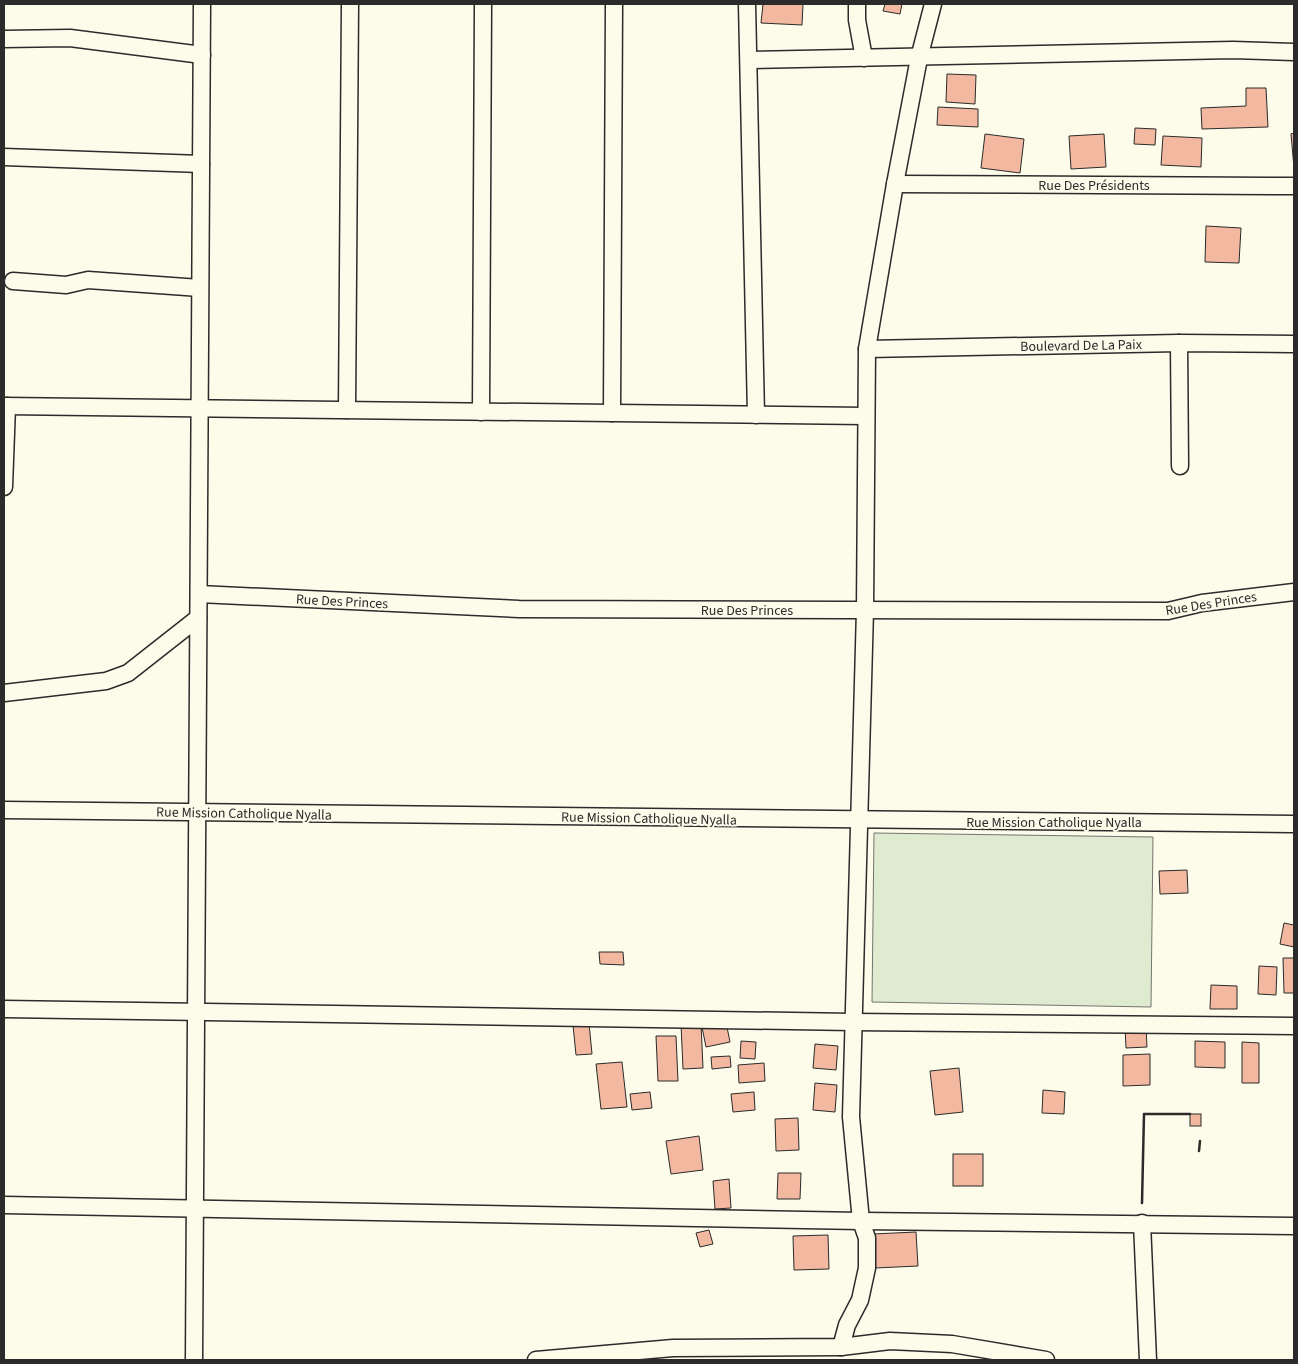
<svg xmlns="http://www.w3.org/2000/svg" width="1298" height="1364" font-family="'Source Sans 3',sans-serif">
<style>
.green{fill:#deebd1;stroke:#74746e}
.building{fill:#f2b8a0;stroke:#2b2b2b}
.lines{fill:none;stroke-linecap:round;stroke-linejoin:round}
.minor-casing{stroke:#2b2b2b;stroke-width:19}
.minor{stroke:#fdfbea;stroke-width:16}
.wall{stroke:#2b2b2b;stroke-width:2.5}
.labels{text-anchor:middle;stroke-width:4;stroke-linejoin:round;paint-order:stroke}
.street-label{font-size:14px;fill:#2b2b2b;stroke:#fdfbea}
</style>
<rect width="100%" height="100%" fill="#fdfbea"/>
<polygon class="green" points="874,833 1153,837 1151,1007 872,1002"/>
<g class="building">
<polygon points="763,4 803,4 802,25 761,23"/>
<polygon points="885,4 902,4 900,14 883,11"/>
<polygon points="947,74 976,75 975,104 946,102"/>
<polygon points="1246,88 1266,88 1268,127 1202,129 1201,108 1246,106"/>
<polygon points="938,107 978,109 978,127 937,125"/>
<polygon points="1135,128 1156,129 1155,145 1134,144"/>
<polygon points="1294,133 1294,168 1291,134"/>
<polygon points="985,134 1024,139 1020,173 981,168"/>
<polygon points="1104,134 1106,167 1071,169 1069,136"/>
<polygon points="1163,136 1202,138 1201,167 1161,165"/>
<polygon points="1206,226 1241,228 1239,263 1205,262"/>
<polygon points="1187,870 1188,893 1160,894 1159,871"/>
<polygon points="1284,923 1294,925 1294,947 1280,944"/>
<polygon points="599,952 623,952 624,965 600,964"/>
<polygon points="1283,958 1294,958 1294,993 1284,993"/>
<polygon points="1259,966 1277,967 1276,995 1258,994"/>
<polygon points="1211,985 1237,986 1237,1009 1210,1009"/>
<polygon points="726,1022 730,1042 706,1047 702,1027"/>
<polygon points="589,1023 592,1054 576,1055 573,1025"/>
<polygon points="701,1023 703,1068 683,1069 681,1024"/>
<polygon points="1146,1027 1147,1047 1126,1048 1125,1028"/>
<polygon points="656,1036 676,1036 678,1081 658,1081"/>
<polygon points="741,1041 756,1042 755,1059 740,1058"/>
<polygon points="1195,1041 1225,1042 1225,1068 1195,1067"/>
<polygon points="1242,1042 1259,1043 1259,1083 1242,1083"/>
<polygon points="815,1044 838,1046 836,1070 813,1068"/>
<polygon points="1150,1054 1150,1085 1123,1086 1123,1055"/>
<polygon points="730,1056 731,1067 712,1069 711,1057"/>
<polygon points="622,1062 627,1107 601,1109 596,1064"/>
<polygon points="764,1063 765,1081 739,1083 738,1065"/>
<polygon points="959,1068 963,1112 935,1115 930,1071"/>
<polygon points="815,1083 837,1085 835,1112 813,1110"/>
<polygon points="1043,1090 1065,1092 1064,1114 1042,1113"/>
<polygon points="650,1092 652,1108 632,1110 630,1094"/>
<polygon points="754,1092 755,1110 733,1112 731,1094"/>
<rect x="1190" y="1114" width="11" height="12"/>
<polygon points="798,1118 799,1150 776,1151 775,1119"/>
<polygon points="699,1136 703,1170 671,1174 666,1141"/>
<rect x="953" y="1154" width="30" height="32"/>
<polygon points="778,1173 801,1173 800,1199 777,1199"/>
<polygon points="729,1179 731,1208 715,1209 713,1181"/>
<polygon points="709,1230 713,1244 700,1247 696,1233"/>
<polygon points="916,1232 918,1266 875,1268 873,1234"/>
<polygon points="828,1235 829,1269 794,1270 793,1236"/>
</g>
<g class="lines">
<defs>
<g id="minor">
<polyline points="747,4 756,415"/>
<polyline points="857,4 857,20 864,58"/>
<polyline points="4,39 70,38 202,55"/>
<polyline points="749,60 1233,50 1294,52"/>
<polyline points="4,157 201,164"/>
<polyline points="895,184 1294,186"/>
<polyline points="13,281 66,285 88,280 200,288"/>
<polyline points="1179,343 1180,466"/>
<polyline points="867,349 1179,343 1294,344"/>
<polyline points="4,406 865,416"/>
<polyline points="347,410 350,4"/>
<polyline points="481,412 483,4"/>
<polyline points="612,413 614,4"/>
<polyline points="4,487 7,406"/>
<polyline points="199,594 519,609 1168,611 1202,603 1294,592"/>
<polyline points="4,693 106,681 128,673 198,618"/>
<polyline points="4,810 1294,824"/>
<polyline points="4,1009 852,1022 1294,1026"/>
<polyline points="4,1205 861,1221 1294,1226"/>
<polyline points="1142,1223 1148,1360"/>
<polyline points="841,1347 847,1325 860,1300 867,1268 867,1238 861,1221 851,1117 865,610 867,349 895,184 919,58 933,4"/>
<polyline points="194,1360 202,4"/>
<polyline points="536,1360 673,1348 841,1347 890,1341 952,1344 1046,1360"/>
</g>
</defs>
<use href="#minor" class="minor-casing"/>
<use href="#minor" class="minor"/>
<g class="wall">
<polyline points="1199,1151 1200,1141"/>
<polyline points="1142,1203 1144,1114 1190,1114"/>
</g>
</g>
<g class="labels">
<g class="street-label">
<text x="1094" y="190">Rue Des Présidents</text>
<text transform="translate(1081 345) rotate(-1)" y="5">Boulevard De La Paix</text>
<text transform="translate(342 601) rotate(3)" y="5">Rue Des Princes</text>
<text transform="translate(1211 603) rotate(-9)" y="5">Rue Des Princes</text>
<text x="747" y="615">Rue Des Princes</text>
<text transform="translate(244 813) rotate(1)" y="5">Rue Mission Catholique Nyalla</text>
<text transform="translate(649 818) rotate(1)" y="5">Rue Mission Catholique Nyalla</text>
<text x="1054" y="827">Rue Mission Catholique Nyalla</text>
</g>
</g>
<rect width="1298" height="1364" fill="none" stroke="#2b2b2b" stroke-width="10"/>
</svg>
